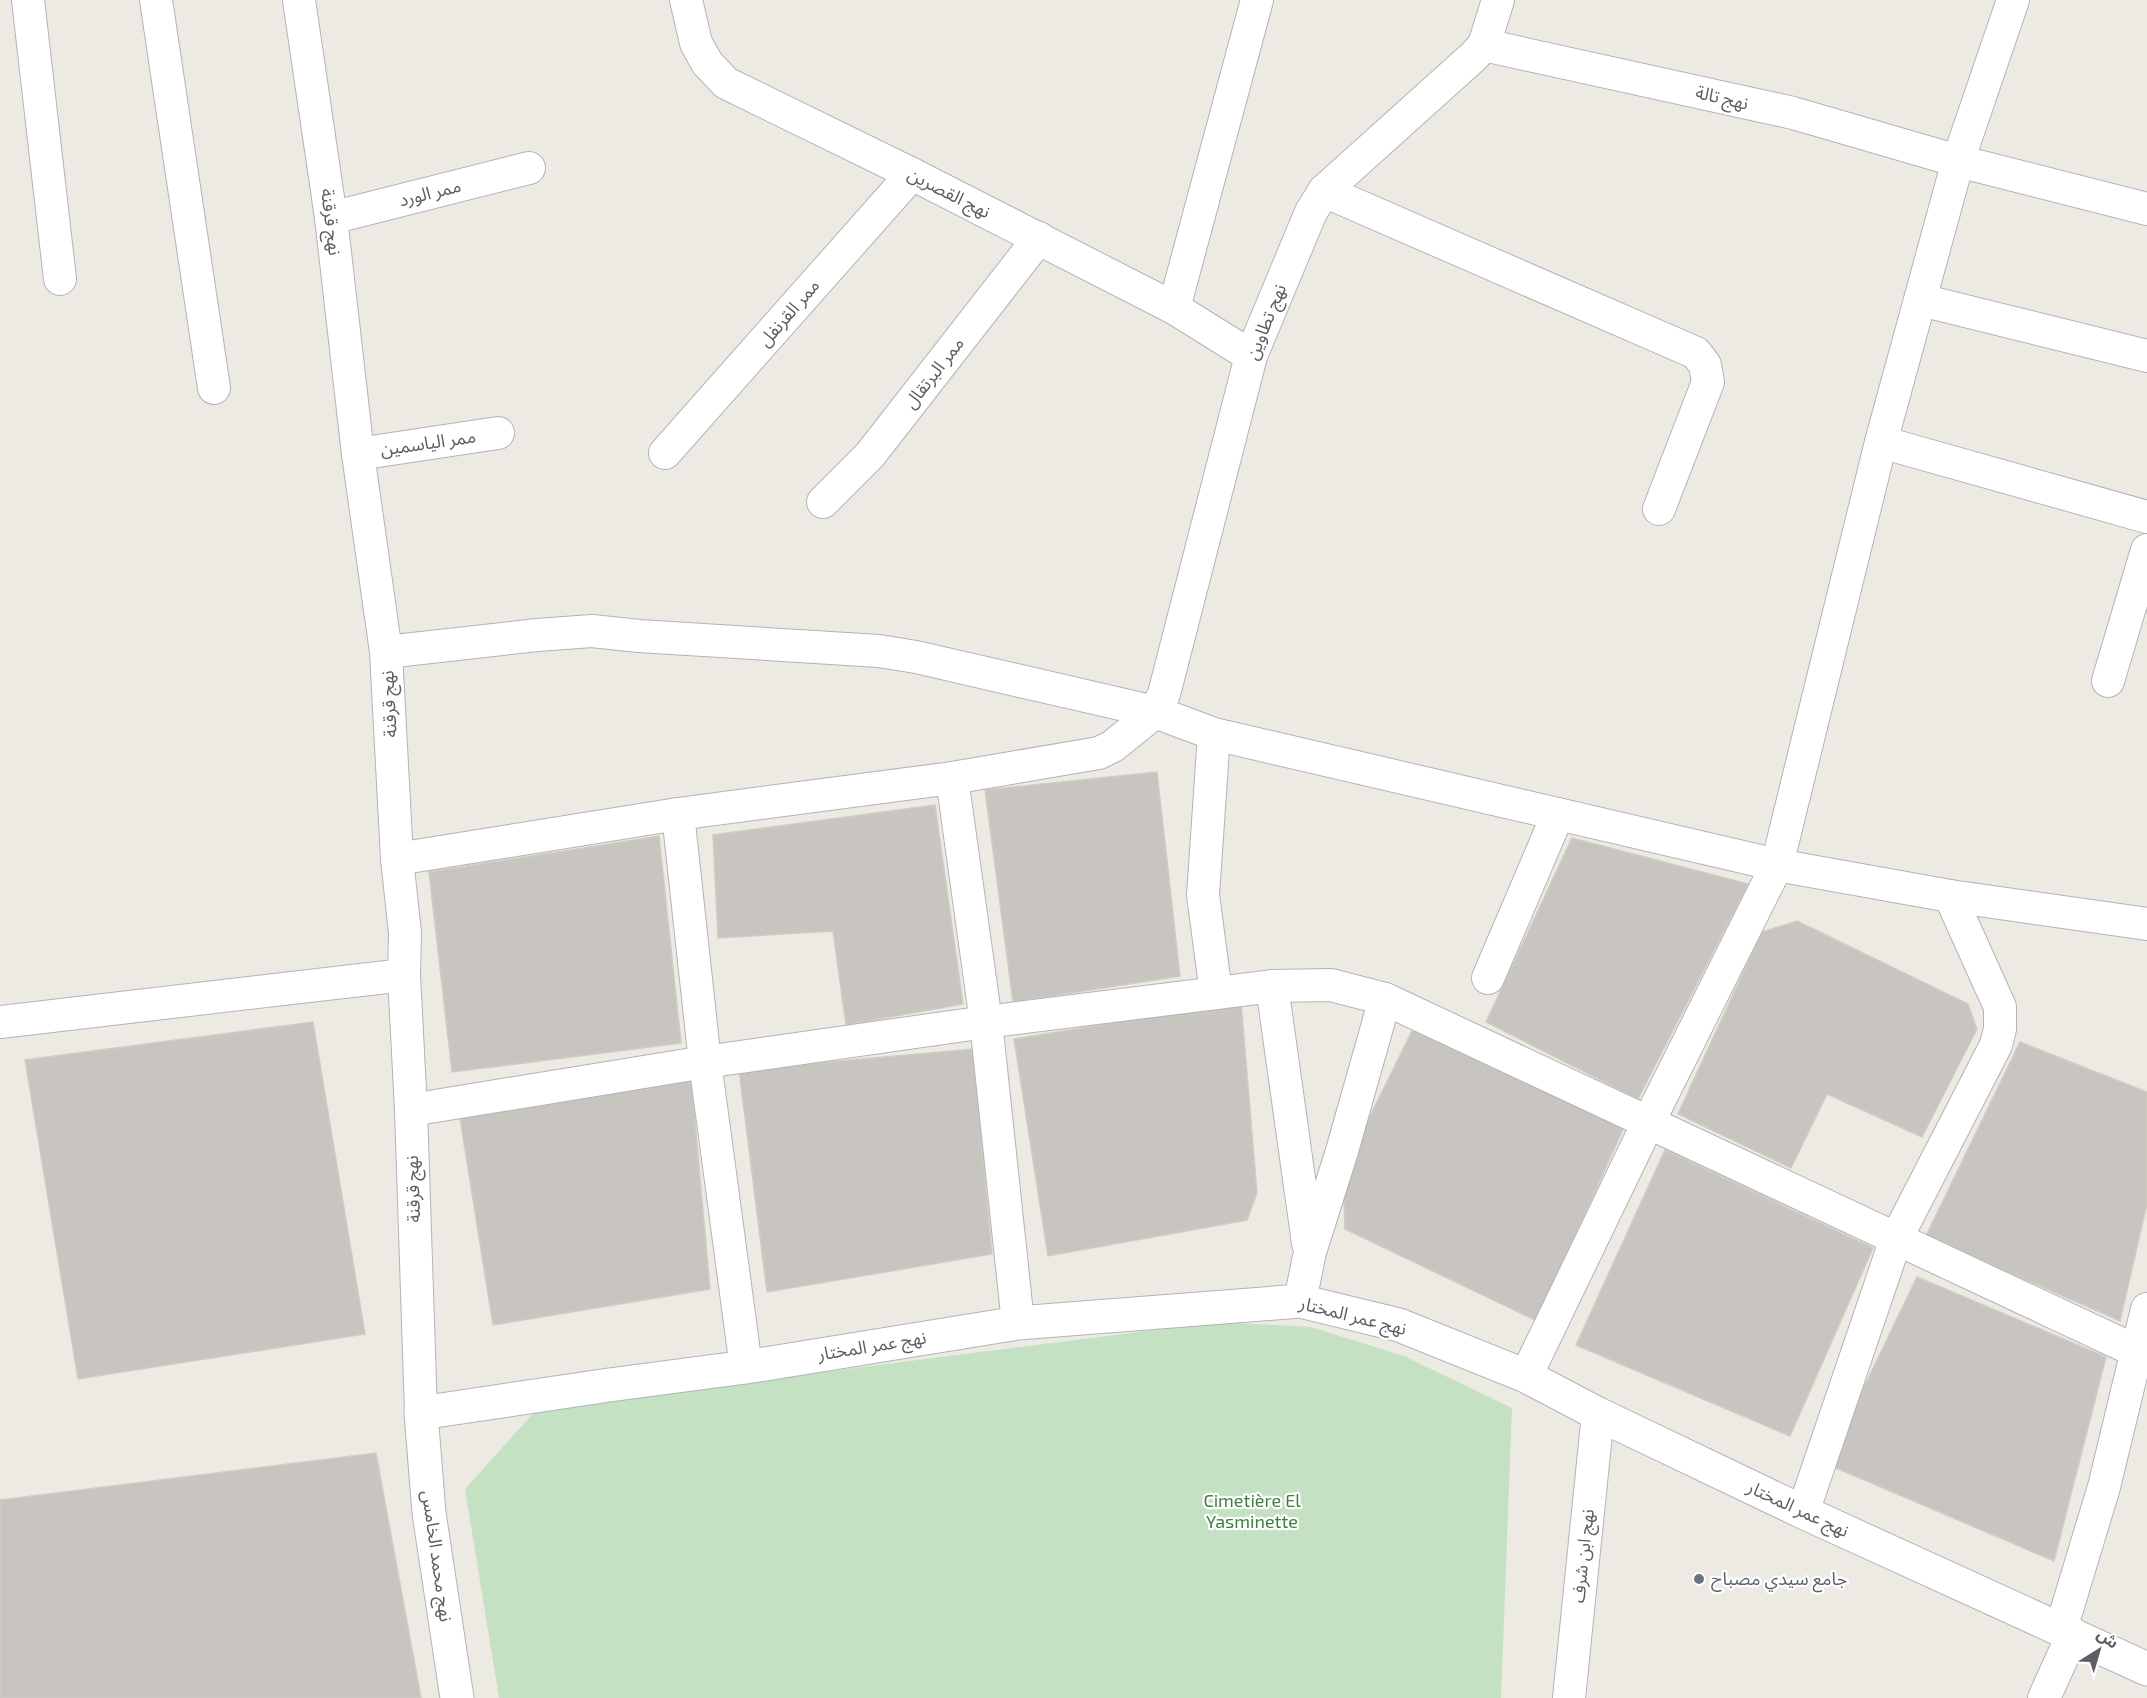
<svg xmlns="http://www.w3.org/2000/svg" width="2147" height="1698" font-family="'Exo 2','Noto Sans Arabic',sans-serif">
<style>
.green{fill:#c4e2c3}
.building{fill:#c8c5c0;stroke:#d1ccc3;stroke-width:1.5}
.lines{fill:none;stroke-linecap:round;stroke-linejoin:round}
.minor-casing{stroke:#b1b4b7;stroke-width:34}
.tertiary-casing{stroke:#b1b4b7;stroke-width:35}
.minor{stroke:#fff;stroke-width:32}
.tertiary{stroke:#fff;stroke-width:33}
.worship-dot{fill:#6b7280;stroke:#fff;stroke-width:2}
.labels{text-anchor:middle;stroke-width:4.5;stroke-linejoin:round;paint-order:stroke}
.street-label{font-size:18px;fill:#5c5f63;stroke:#fff}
.park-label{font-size:18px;fill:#3e7f3f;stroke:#fff}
.worship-label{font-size:18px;fill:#5b616d;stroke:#fff;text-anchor:start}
</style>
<rect width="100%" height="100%" fill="#edeae4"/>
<polygon class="green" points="1217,1322 1311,1327 1404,1356 1512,1408 1501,1698 499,1698 465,1489 538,1408"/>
<g class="building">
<polygon points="1157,772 1180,976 1013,1002 985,790"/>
<polygon points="935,805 963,1004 846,1025 833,931 718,938 713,835"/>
<polygon points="659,836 681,1043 452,1072 429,872"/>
<polygon points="1572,838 1748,884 1638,1099 1486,1022"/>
<polygon points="1797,921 1968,1004 1977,1029 1922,1137 1827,1094 1791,1168 1678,1114 1762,932"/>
<polygon points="1241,1002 1257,1193 1247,1220 1048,1256 1014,1039"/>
<polygon points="313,1022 365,1334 78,1379 25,1060"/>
<polygon points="1415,1025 1623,1129 1537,1321 1345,1229 1343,1171"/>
<polygon points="2020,1042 2147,1092 2147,1204 2120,1321 1926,1236"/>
<polygon points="973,1049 992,1254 767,1292 739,1070"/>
<polygon points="691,1077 710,1289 493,1325 459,1112"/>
<polygon points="1665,1150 1873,1248 1790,1436 1576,1345"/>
<polygon points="1917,1277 2106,1357 2054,1561 1827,1464"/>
<polygon points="376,1453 421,1698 0,1698 0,1500"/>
</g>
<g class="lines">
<defs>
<g id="minor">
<polyline points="28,0 60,279"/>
<polyline points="156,0 214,388"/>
<polyline points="299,0 331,218 358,454 386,652 397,859 405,933 404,975 411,1110 421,1413"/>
<polyline points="686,0 696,43 707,63 726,83 912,174 1174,308 1251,356"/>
<polyline points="1484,45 1793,113 1958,161 2147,209"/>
<polyline points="1324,191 1696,353 1705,365 1708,382 1659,509"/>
<polyline points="331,218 529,168"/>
<polyline points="1921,300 2147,356"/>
<polyline points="1174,308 1257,0"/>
<polyline points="1881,442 2147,517"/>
<polyline points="665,453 912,174"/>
<polyline points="358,454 498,433"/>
<polyline points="823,502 870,455 1039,238"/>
<polyline points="386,652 537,635 592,631 639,636 879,651 916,657 1155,712 1214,734 1777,865 1950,896 2147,924"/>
<polyline points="2108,681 2147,550"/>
<polyline points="1214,734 1203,895 1216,993"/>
<polyline points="952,778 986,1022 1018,1323"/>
<polyline points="678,814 705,1062 746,1367"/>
<polyline points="397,859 678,814 952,778 1099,753 1113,746 1155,712 1164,694 1251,356 1311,212 1324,191 1474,56 1484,45 1498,0"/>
<polyline points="1488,978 1558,814"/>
<polyline points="1272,986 1308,1243"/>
<polyline points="0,1022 404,975"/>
<polyline points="411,1110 705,1062 986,1022 1272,986 1331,985 1385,999 2136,1351"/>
<polyline points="1300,1301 1310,1252 1342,1151 1385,999"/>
<polyline points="1526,1376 1648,1123 1777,865 1881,442 1958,161 2013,0"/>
<polyline points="1803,1512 1896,1239 1996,1045 2000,1029 2000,1007 1950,896"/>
<polyline points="2061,1629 2104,1487 2147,1309"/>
<polyline points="1569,1698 1598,1414"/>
<polyline points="2044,1698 2073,1634"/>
</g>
<polyline id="tertiary" points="457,1698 429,1513 421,1413 609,1385 746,1367 1018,1323 1300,1301 1399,1325 1526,1376 1598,1414 1803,1512 2147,1669"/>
</defs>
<use href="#minor" class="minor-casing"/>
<use href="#tertiary" class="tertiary-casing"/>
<use href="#minor" class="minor"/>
<use href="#tertiary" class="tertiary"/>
</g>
<circle class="worship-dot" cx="1699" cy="1579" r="6"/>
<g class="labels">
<g class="street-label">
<text transform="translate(1722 98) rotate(13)" y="6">نهج تالة</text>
<text transform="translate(430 193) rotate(-14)" y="6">ممر الورد</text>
<text transform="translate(949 193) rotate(27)" y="6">نهج القصرين</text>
<text transform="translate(331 222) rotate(83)" y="6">نهج قرقنة</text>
<text transform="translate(789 313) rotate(-49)" y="6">ممر القرنفل</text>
<text transform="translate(1266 322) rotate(-68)" y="6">نهج تطاوين</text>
<text transform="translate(934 373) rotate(-52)" y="6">ممر البرتقال</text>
<text transform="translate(428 443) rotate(-8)" y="6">ممر الياسمين</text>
<text transform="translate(389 704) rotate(-93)" y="6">نهج قرقنة</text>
<text transform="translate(413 1189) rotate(-92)" y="6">نهج قرقنة</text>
<text transform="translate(1353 1316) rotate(14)" y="6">نهج عمر المختار</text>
<text transform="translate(872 1346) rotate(-9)" y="6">نهج عمر المختار</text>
<text transform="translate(1798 1509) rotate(25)" y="6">نهج عمر المختار</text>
<text transform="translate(437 1556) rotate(82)" y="6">نهج محمد الخامس</text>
<text transform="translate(1583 1556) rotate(-84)" y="6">نهج ابن شرف</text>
</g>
<g class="park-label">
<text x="1252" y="1507">Cimetière El<tspan x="1252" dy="21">Yasminette</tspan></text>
</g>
<g class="worship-label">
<text x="1711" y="1585">جامع سيدي مصباح</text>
</g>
</g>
<g transform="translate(2099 1650) rotate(37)" stroke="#ffffff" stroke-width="4.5" paint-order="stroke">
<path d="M0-4.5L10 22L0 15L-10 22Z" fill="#5c5f63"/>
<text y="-9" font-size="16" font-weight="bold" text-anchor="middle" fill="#5c5f63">ش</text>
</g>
</svg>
